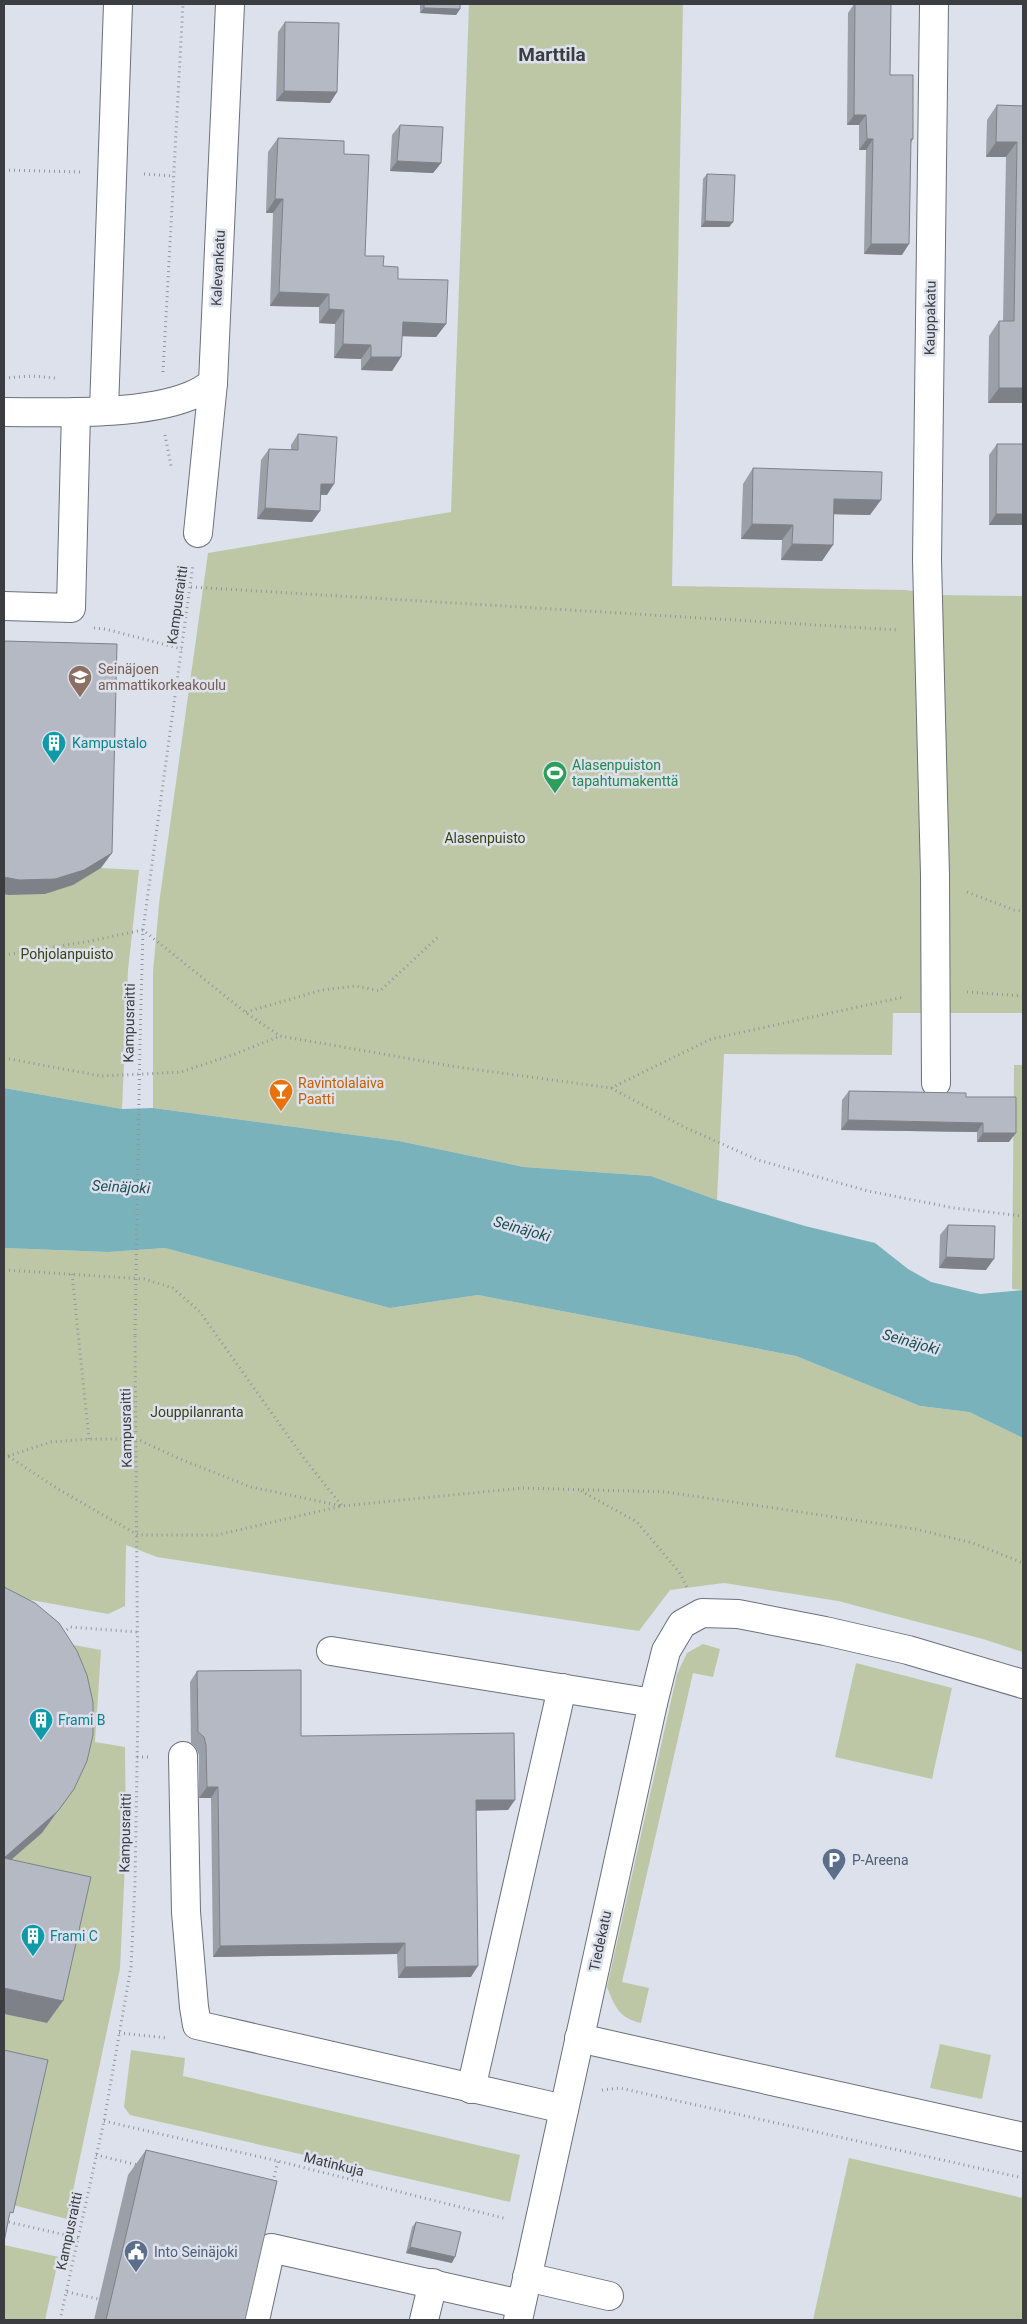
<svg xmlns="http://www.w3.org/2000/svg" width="1027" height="2324" font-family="Roboto,sans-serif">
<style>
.green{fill:#bec7a5}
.water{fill:#79b2ba}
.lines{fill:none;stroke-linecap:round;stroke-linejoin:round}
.minor-casing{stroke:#6b7079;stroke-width:30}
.path{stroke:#92959d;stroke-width:3;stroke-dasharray:1 4;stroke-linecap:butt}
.minor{stroke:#fff;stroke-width:28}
.path-bridge{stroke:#92959d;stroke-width:3;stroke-dasharray:1 4;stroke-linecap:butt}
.wall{fill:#9b9fa8}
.shaded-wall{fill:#7e8288}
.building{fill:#b4b9c3;stroke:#7e8288}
.labels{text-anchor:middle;stroke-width:5;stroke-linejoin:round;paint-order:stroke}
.street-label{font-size:14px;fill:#3b3d41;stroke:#dce1ec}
.education-label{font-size:14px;fill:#785e54;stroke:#dce1ec;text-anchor:start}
.culture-label{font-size:14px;fill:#0d838f;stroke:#dce1ec;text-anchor:start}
.leisure-label{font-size:14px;fill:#27864d;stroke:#dce1ec;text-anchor:start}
.park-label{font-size:14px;fill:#394311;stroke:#dce1ec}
.food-label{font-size:14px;fill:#c56008;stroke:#dce1ec;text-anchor:start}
.service-label{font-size:14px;fill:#4e5e75;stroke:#dce1ec;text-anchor:start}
.water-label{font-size:15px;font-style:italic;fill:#1c4f56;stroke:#dce1ec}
.district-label{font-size:19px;font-weight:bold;fill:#3b3d41;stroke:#dce1ec}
</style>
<rect width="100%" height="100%" fill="#dce1ec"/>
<g class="green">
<polygon points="469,4 683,4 672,586 906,590 938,595 1023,596 1023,1013 893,1013 892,1055 724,1054 717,1200 651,1176 524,1167 399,1141 153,1108 153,972 159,904 208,553 451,512"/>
<polygon points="101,868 139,870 128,970 122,1109 4,1088 4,894 45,894"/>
<polygon points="1014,1065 1023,1065 1023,1290 1012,1289"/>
<polygon points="4,1248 108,1252 165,1248 390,1308 478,1295 796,1356 920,1406 969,1412 1023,1438 1023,1652 983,1639 838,1601 724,1583 670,1590 639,1631 157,1557 126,1545 125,1606 108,1614 4,1595"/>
<polygon points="68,1644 101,1650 95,1742 125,1747 126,1843 120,1969 67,2219 5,2203 4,2014 47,2023 4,1862 42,1833 58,1811 71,1784"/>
<path d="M703,1644L720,1649L713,1677L693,1673L622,1982L649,1988L641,2023C619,2018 615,2007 607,1987L677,1674L687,1653Z"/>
<polygon points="856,1663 952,1688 932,1779 835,1757"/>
<polygon points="940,2044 991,2055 982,2099 930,2088"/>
<polygon points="131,2050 185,2058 183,2076 520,2155 510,2202 130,2115 124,2107"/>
<polygon points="849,2158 1023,2198 1023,2320 813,2320"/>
<polygon points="4,2245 59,2257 45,2320 4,2320"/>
</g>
<polygon class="water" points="4,1088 122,1109 153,1108 399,1141 524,1167 651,1176 717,1200 805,1226 875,1243 908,1269 931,1282 980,1294 1023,1290 1023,1438 969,1412 920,1406 796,1356 478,1295 390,1308 165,1248 108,1252 4,1248"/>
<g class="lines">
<defs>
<g id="minor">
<polyline points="934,4 927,560 935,875 936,1083"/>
<polyline points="104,410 118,4"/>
<path d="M4,412C57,412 140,416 190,396C198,393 206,388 213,383"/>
<polyline points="198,533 213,383 230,4"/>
<polyline points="4,606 71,608 76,412"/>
<polyline points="331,1651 653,1703"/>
<polyline points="183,1756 186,1912 194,2007 197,2025 564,2109"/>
<polyline points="579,2038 1023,2137"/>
<polyline points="471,2089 562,1688"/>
<polyline points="527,2277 609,2296"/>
<polyline points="255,2320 271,2248 521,2304"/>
<polyline points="424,2320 433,2283"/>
<polyline points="518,2320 653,1703 666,1651 682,1624 702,1613 738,1614 825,1631 908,1650 1023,1684"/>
</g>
</defs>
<use href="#minor" class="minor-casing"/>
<g class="path">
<polyline points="4,170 81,172"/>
<polyline points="144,174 174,176"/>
<polyline points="163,372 183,4"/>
<polyline points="4,378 32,376 55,378"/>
<polyline points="165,435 171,466"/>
<polyline points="191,587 899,630"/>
<polyline points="94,628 105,629 182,649"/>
<polyline points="967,892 1014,910 1023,911"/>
<polyline points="4,955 85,942 143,930 245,1012 280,1036 457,1067 611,1088 684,1127 758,1160 868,1191 954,1208 1023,1216"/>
<polyline points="967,992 1023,996"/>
<polyline points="246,1012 322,990 356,986 380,991 439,936"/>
<polyline points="140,1040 143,930 193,564"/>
<polyline points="4,1058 101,1076 181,1072 235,1054 280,1036"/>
<polyline points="611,1088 711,1039 904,997"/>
<polyline points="4,1270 144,1279 173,1288 200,1312 303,1457 342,1506 217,1535 138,1535 58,1489 8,1456 4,1456"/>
<polyline points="72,1274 89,1439"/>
<polyline points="8,1456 51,1442 89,1439 137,1439 180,1459 251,1487 342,1506 522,1488 666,1492 915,1529 973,1543 1023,1563"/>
<polyline points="581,1491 637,1522 679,1572 687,1587"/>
<polyline points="63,1633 70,1627 137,1632"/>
<polyline points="137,1757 151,1757"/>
<polyline points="119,2033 168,2038"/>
<polyline points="602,2090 620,2088 1023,2178"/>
<polyline points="104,2121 278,2161 507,2219"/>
<polyline points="96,2155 138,2165"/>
<polyline points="273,2182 278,2161"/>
<polyline points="4,2221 79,2238"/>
<polyline points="67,2292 99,2299"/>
<polyline points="60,2320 104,2121 131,1967 135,1884 138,1707 135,1335"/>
</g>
<use href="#minor" class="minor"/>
<polyline class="path-bridge" points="135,1335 140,1040"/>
</g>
<g class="wall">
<polygon points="420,4 460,4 460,9 456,15 420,13"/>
<polygon points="854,4 891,4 890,75 913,139 911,143 902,255 864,254 866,150 859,150 859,125 847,125 848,13"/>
<polygon points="285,22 337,92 330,103 276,101 278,32"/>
<polygon points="997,105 1023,106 1023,403 988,403 989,336 999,321 1003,321 1006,157 986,157 987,120"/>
<polygon points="400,125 441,163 433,173 390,171 392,135"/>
<polygon points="278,138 344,154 365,256 383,266 398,279 446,324 436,337 402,336 401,357 392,371 361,370 361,359 334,358 335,324 319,323 319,307 270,306 273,213 266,213 268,152"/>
<polygon points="707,174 733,222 729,227 701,227 703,179"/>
<polygon points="298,434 327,495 321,495 312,522 257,519 261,460 269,449 291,450 291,445"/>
<polygon points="997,444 1023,525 989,525 989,455"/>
<polygon points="753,468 870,515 833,514 822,561 781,560 782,540 741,539 743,484"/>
<polygon points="849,1091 966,1097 1009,1142 977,1142 977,1132 841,1130 842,1100"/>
<polygon points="948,1225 986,1270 939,1268 940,1235"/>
<polygon points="197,1671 301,1736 508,1810 476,1810 471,1977 398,1978 397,1954 213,1957 211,1798 199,1798 199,1755 196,1748 191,1743 190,1682"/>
<polygon points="146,2150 245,2320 94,2320 128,2175"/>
<polygon points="416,2222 452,2263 406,2253 412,2227"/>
</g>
<g class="shaded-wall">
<polygon points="424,8 460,9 456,15 420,13"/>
<polygon points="284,91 337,92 330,103 276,101"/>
<polygon points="854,115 866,115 859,125 847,125"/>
<polygon points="867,139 873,139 866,150 859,150"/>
<polygon points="996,142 1017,142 1006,157 986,157"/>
<polygon points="397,161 441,163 433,173 390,171"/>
<polygon points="275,199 283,199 273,213 266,213"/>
<polygon points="705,221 733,222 729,227 701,227"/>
<polygon points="871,244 909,244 902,255 864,254"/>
<polygon points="279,292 329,294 319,307 270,306"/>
<polygon points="329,309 344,310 335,324 319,323"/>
<polygon points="403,322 446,324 436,337 393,336"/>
<polygon points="343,344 371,345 361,359 334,358"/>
<polygon points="371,357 401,357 392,371 361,370"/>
<polygon points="999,388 1023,388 1023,403 988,403"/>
<polygon points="321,484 334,484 327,495 314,494"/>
<polygon points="834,499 881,500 870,515 823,514"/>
<polygon points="265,508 320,511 312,522 257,519"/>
<polygon points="996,514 1023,514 1023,525 989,525"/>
<polygon points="752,524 793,525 782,540 741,539"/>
<polygon points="792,544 833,545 822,561 781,560"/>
<polygon points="112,853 101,868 73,885 45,894 8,895 4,894 4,877"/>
<polygon points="848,1120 983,1123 977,1132 841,1130"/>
<polygon points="983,1133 1016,1133 1009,1142 977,1142"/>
<polygon points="946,1257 994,1259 986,1270 939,1268"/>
<polygon points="207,1787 218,1787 211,1798 199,1798"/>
<polygon points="74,1789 42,1833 4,1866 4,1858"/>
<polygon points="476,1800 515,1800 508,1810 468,1811"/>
<polygon points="405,1943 397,1954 213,1957 220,1946"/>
<polygon points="478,1966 471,1977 398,1978 405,1967"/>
<polygon points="4,1988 63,2001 47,2023 4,2014"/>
<polygon points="410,2247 455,2257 452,2263 406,2253"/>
</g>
<g class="building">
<polygon points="424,4 460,4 460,9 424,8"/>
<polygon points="855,4 891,4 890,75 913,75 913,139 911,139 909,244 871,244 873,139 867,139 866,115 854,115"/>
<polygon points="285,22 339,23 337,92 284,91"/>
<polygon points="997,105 1023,106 1023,388 999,388 999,321 1014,321 1017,142 996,142"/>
<polygon points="400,125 443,127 441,163 397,161"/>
<polygon points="278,138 344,141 344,154 369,155 365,256 384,256 383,266 398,267 398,279 448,280 446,324 403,322 401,357 371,357 371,345 343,344 344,310 329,309 329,294 279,292 283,199 275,199"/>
<polygon points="707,174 735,175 733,222 705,221"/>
<polygon points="298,434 337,437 334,484 321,484 320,511 265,508 269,449 298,450"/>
<polygon points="997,444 1023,444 1023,514 996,514"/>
<polygon points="753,468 882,472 881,500 834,499 833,545 792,544 793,525 752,524"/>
<polygon points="4,641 117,644 112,853 84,870 55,879 19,880 4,877"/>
<polygon points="849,1091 966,1093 966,1097 1016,1097 1016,1133 983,1133 983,1123 848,1120"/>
<polygon points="948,1225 995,1226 994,1259 946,1257"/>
<polygon points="4,1587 35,1603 59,1623 77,1651 87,1675 93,1702 93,1735 87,1761 74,1789 58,1811 4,1858"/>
<polygon points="301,1670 301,1736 514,1733 515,1800 476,1800 478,1966 405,1967 405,1943 220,1946 218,1787 207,1787 206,1745 204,1737 198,1732 197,1671"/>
<polygon points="4,1858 91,1877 63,2001 4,1988"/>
<polygon points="4,2050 48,2060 13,2213 10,2212 4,2242"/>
<polygon points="146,2150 277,2181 245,2320 106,2320"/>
<polygon points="416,2222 461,2232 455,2257 410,2247"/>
</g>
<defs>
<symbol id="university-pin" viewBox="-11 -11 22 30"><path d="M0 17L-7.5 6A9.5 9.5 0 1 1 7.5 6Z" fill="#8d6e63" stroke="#dce1ec"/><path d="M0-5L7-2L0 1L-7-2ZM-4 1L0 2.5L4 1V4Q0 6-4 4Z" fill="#fff"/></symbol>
<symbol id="building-pin" viewBox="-11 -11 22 30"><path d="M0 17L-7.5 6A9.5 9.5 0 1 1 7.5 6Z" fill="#0f9aa8" stroke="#dce1ec"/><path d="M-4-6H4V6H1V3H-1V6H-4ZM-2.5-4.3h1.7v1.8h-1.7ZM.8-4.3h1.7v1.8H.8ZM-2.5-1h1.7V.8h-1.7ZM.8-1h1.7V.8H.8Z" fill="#fff"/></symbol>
<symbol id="stadium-pin" viewBox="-11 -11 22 30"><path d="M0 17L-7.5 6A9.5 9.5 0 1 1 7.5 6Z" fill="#2e9e5b" stroke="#dce1ec"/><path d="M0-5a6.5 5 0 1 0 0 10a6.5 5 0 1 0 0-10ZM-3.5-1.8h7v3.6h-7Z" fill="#fff"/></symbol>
<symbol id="bar-pin" viewBox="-11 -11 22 30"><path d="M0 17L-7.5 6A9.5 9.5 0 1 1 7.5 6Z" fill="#e8710a" stroke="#dce1ec"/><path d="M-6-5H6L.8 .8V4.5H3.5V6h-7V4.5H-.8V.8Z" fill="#fff"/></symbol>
<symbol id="parking-pin" viewBox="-11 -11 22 30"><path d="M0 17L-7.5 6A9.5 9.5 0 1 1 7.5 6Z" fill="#5c6f8a" stroke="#dce1ec"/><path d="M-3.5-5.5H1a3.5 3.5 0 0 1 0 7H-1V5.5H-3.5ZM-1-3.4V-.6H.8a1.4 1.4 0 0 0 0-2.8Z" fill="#fff"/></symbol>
<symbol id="civic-pin" viewBox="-11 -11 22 30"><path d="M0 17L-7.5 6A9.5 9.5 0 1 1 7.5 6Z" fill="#5c6f8a" stroke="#dce1ec"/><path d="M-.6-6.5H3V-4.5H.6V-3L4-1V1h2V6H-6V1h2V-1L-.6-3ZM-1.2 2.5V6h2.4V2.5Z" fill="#fff"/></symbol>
</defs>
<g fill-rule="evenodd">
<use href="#university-pin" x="66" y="663" width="28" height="38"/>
<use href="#building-pin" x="40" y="729" width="28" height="38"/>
<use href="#stadium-pin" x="541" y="759" width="28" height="38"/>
<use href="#bar-pin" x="267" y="1077" width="28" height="38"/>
<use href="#building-pin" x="27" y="1706" width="28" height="38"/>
<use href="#parking-pin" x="820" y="1846" width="28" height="38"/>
<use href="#building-pin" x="19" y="1922" width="28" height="38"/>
<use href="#civic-pin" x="122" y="2238" width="28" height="38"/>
</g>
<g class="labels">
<g class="street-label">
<text transform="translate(218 268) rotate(-87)" y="5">Kalevankatu</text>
<text transform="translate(930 318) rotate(-89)" y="5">Kauppakatu</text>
<text transform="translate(177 605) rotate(-82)" y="5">Kampusraitti</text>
<text transform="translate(129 1023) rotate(-89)" y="5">Kampusraitti</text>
<text transform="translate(126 1428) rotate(-91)" y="5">Kampusraitti</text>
<text transform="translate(125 1833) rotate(-89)" y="5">Kampusraitti</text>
<text transform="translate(600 1941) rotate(-78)" y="5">Tiedekatu</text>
<text transform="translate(334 2164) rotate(14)" y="5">Matinkuja</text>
<text transform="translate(69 2231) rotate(-78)" y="5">Kampusraitti</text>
</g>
<g class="education-label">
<text x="98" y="674">Seinäjoen<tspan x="98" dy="16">ammattikorkeakoulu</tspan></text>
</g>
<g class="culture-label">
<text x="72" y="748">Kampustalo</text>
<text x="58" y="1725">Frami B</text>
<text x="50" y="1941">Frami C</text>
</g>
<g class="leisure-label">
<text x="572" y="770">Alasenpuiston<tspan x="572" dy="16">tapahtumakenttä</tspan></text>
</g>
<g class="park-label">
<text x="485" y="843">Alasenpuisto</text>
<text x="67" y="959">Pohjolanpuisto</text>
<text x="197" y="1417">Jouppilanranta</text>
</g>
<g class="food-label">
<text x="298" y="1088">Ravintolalaiva<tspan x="298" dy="16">Paatti</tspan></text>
</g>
<g class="service-label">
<text x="852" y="1865">P-Areena</text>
<text x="154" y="2257">Into Seinäjoki</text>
</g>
<g class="water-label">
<text transform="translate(121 1187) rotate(3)" y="5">Seinäjoki</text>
<text transform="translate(522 1229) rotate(16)" y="5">Seinäjoki</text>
<text transform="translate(911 1342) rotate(16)" y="5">Seinäjoki</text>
</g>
<g class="district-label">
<text x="552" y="61">Marttila</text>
</g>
</g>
<rect width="1027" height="2324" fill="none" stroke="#3b3d41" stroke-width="10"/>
</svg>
